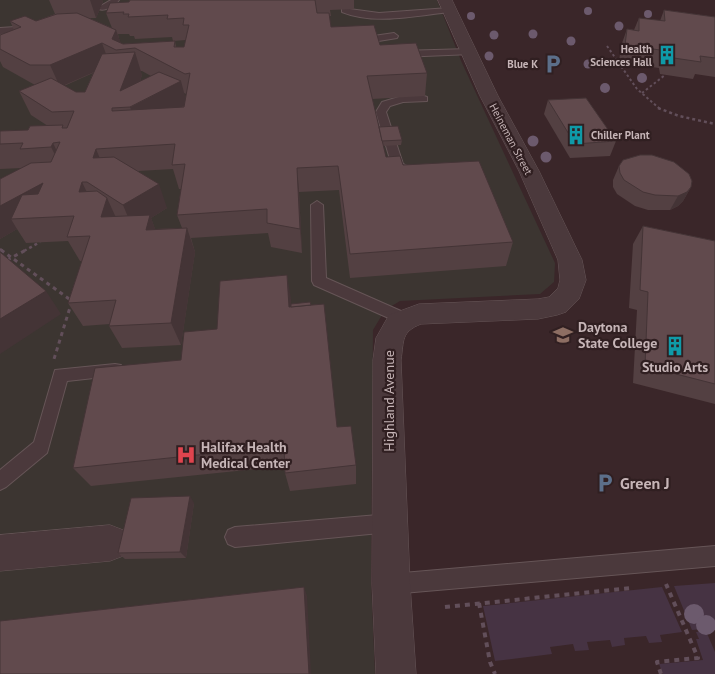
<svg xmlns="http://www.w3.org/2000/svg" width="715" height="674" font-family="'PT Sans',sans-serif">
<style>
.medical{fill:#3c3531}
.green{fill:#463343}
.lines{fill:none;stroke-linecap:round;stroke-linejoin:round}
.lane-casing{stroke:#665557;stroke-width:2}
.street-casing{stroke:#665557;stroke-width:1}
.path-far3{stroke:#624f5a;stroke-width:2;stroke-dasharray:2.5 2.5;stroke-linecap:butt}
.path-far2{stroke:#624f5a;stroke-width:2.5;stroke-dasharray:3 3;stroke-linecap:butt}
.path-far1{stroke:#624f5a;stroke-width:3;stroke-dasharray:4 4;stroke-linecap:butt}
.path{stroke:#624f5a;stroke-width:4;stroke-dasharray:5 5;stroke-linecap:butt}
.lane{fill:#4b393c;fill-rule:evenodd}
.street{fill:#4b393c;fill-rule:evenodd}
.path-bridge-far1{stroke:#624f5a;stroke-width:2.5;stroke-dasharray:3 3;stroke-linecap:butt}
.path-bridge{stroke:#624f5a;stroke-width:3;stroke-dasharray:4 4;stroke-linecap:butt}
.tree{fill:#6c5a6d}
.wall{fill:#534042;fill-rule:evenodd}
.shaded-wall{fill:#443436}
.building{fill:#614a4d;stroke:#443436}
.labels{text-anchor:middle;stroke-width:4.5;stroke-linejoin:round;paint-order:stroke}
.far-poi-label{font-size:11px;font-weight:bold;fill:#c6b5b7;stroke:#301f21;text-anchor:end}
.far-street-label{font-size:11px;fill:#c6b5b7;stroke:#301f21}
.poi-label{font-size:14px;font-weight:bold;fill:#c6b5b7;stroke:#301f21;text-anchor:start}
.street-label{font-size:14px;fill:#c6b5b7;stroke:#301f21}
.near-poi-label{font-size:16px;font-weight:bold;fill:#c6b5b7;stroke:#301f21;text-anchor:start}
</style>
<rect width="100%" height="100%" fill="#3a2629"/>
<polygon class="medical" points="0,0 437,0 462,63 555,263 554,282 540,294 400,301 385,310 373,330 371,580 375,674 0,674"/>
<g class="green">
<polygon points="715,583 715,628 692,630 674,586"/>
<polygon points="662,587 682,632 660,635 662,642 649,643 646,636 624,638 625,645 612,647 610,640 587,642 589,650 575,651 573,644 550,647 552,654 495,661 483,606"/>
<polygon points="706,631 715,652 715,674 663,674 659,664 703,660 696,639 699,639 696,632"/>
</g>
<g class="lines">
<defs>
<g id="lane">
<path d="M111,0H119C115,6 103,13 97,8Z"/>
<path d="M342,8L379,13L449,8L453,10L449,12C415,16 374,25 342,12Z"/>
<polygon points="31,26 35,29 34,31 0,34 0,28"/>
<polygon points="394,33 398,36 397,38 360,44 356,41 360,38"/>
<polygon points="469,49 473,52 472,54 400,57 396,54 400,51"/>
<polygon points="424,96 427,97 427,101 403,102 390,106 386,112 403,164 414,170 408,173 392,166 376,112 382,102 402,96"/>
<polygon points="317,201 323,205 326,278 410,315 412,319 410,323 405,325 400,323 314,285 312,281 311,205"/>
<polygon points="115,364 121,365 123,370 121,375 67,381 47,453 6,487 0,490 0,470 34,442 55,370"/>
<polygon points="390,514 397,516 399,523 397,530 390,532 235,547 228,544 225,537 228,530 235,527"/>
<polygon points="715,546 715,566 391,594 384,591 381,584 384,577 391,574"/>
</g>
<g id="street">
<path d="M438,0H452L498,96L539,171L582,260L586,280L579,299L566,312L557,315L538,319L421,324C401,332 404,340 401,360L410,584L416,674H376L372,584L373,360L376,338L389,315L419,304L538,299L549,297L558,288L560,280L558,260L519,171L480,96Z"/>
<polygon points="110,525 123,530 128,543 123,556 110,561 0,571 0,535"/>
</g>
</defs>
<use href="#lane" class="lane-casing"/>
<use href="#street" class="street-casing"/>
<g class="path-far3">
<polyline points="607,46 637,89 660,109"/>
<polyline points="642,93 665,75"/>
</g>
<g class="path-far2">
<polyline points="658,108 679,116 715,124"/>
<polyline points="0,249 3,251"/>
</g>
<polyline class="path-far1" points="1,250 72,301 54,359"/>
<g class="path">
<polyline points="479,603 490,662 495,674"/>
<polyline points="445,607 631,588"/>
<polyline points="661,674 657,662 698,658 666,584"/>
</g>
<use href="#lane" class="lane"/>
<use href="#street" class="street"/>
<polyline class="path-bridge-far1" points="24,251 40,242"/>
<polyline class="path-bridge" points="7,260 26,250"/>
</g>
<g class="tree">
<circle cx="588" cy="11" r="4"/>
<circle cx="648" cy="14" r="4"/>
<circle cx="471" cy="16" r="4"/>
<circle cx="619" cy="26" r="4.5"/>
<circle cx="533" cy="34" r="4.5"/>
<circle cx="494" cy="35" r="4.5"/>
<circle cx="571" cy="41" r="4.5"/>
<circle cx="489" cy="56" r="4.5"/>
<circle cx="588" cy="64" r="4.5"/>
<circle cx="642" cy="78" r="5"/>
<circle cx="605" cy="88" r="5"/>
<circle cx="533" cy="141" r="5.5"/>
<circle cx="546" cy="157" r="5.5"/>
<circle cx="694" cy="614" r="10"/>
<circle cx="706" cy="625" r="10"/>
</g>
<g class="wall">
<path d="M49,0H102L103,2L96,18H89L112,28L106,13L129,2L130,0H354V9L330,10L331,16H329L331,27L380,45L427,73L425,96L372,99L379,127L402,140L401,145L383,146L386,157L403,165L513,242L506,266L350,278L339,190L299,192L302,253L271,247L268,233L191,238L195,252L181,345L122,348L109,326L110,324L83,326L68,303L82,261H80L68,241L26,243L17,229L0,239V179L22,168L0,169V131L28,130L48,126L31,115L19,91L35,85L3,67L0,61V35L14,30L10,21H36L55,14ZM118,34H129L130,36H134L135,39L172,37L173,41L186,40L184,47H176L175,41L123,44L120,43ZM140,71H142L151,76L140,81L142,75ZM93,73L85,92H76L64,86ZM184,93L186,94L185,100ZM173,169L179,189H181L177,215L182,228L155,229L151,218L167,208L138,171Z"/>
<polygon points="664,10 715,17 715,77 695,74 693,79 660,74 659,68 619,62 621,46 627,29 634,30 639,18 660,21"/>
<polygon points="548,100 616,141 610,156 570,158 544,114"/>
<polygon points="619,166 691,187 683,201 678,206 670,210 648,210 635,206 617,194 613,187 613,180"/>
<polygon points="643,226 715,241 715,404 633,383 637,310 629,308 633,244"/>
<polygon points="291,299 291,307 337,427 356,465 356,484 290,491 285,473 285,466 91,486 73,468 181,360 217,329"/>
<polygon points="194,503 186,558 125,559 118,553"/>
</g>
<g class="shaded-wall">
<polygon points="90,0 102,0 103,2 96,18"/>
<polygon points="116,30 123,49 112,39"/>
<polygon points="102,43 110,65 60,87 50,65"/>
<polygon points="135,52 142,75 131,107 181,81 187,104 138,131 130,107 120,91"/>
<polygon points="53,143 64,166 63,171 51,147"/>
<polygon points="96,149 106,173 93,158"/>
<polygon points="297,168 299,192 302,253 300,229"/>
<polygon points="82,182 94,207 79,192"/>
<polygon points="43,183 56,207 11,219 17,229 0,239 0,206"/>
<polygon points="159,184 167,208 151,218 159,239 133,229 123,205"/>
<polygon points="691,187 683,201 678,206 670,210 678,196"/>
<polygon points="107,198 118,222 101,217"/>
<polygon points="187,228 195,252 181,345 171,323"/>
<polygon points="287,275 291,299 292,330 289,307"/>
<polygon points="46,291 61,314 0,354 0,319"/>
<polygon points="190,496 194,503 186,558 180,552"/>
<polygon points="304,587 307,596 311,674 309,674"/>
</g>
<g class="building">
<polygon points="130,0 315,0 317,13 329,13 331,27 374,25 380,45 416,43 427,73 367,76 386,157 400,156 403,165 479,161 513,242 350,254 338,166 297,168 300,229 267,223 267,209 177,215 185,164 172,165 175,144 96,149 93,158 114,157 159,184 123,205 87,182 82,182 79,192 97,191 107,198 101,217 150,215 146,230 187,228 171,323 109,326 116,300 68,303 90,236 67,237 74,216 11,219 22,195 38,194 43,183 0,206 0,179 31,163 51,162 60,142 53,143 51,147 20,149 23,143 0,144 0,131 28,130 30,126 63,125 62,128 67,128 74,111 52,112 19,91 51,78 76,92 85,92 102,54 135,52 120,91 159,72 181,81 130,107 112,108 112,111 184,107 190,73 185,74 135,48 116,50 102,43 50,65 30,65 0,49 0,35 21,27 10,21 25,16 36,21 57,14 77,13 116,30 112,39 123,44 175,41 174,47 184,47 189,25 183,25 184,18 167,19 168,15 128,17 129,14 123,14 124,12 106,13 110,3 129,2"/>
<polygon points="664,10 715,17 715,58 700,56 701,62 667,57 667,51 625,45 627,29 639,31 639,18 665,21"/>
<polygon points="586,98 616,141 575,144 548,100"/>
<polygon points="398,126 402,140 382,141 379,127"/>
<polygon points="640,155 652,155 674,162 689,174 692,181 691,187 687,192 678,196 655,195 643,192 624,180 620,173 619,166 623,160"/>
<polygon points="643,226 715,241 715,384 645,366 648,292 640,290"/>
<polygon points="0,252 46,291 0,319"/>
<polygon points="287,275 289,307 324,304 337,427 351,426 356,465 285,473 284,446 73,468 95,368 181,360 184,332 217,329 220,281"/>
<polygon points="310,302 311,305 291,307 291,304"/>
<polygon points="190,496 180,552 118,553 131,498"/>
<polygon points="304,587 309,674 0,674 0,621"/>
</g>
<defs>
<symbol id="building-bare" viewBox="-9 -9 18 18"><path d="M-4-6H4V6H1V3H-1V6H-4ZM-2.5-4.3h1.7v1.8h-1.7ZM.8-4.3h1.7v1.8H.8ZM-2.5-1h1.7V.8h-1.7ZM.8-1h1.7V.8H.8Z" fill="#0f9aa8" stroke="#301f21" stroke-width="2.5" paint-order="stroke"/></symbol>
<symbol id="parking-bare" viewBox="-9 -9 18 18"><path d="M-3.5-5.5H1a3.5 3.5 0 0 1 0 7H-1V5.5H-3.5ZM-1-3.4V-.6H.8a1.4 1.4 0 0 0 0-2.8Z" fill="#5c6f8a" stroke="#301f21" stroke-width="2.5" paint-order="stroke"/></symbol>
<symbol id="university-bare" viewBox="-9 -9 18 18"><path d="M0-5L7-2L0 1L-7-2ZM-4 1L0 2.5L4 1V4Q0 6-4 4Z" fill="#8d6e63" stroke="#301f21" stroke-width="2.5" paint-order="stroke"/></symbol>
<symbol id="hospital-bare" viewBox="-9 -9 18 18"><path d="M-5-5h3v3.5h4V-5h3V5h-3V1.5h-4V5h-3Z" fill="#e0444e" stroke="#301f21" stroke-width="2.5" paint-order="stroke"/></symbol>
</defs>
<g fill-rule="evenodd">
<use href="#building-bare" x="653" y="41" width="28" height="28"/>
<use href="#parking-bare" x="539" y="50" width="28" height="28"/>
<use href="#building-bare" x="562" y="121" width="28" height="28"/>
<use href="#university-bare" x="549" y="321" width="28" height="28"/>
<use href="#building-bare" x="661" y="332" width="28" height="28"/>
<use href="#hospital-bare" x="172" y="441" width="28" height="28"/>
<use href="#parking-bare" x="591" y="469" width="28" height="28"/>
</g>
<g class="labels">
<g class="far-poi-label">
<text x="652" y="53">Health<tspan x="652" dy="13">Sciences Hall</tspan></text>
<text x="538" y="68">Blue K</text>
<text x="591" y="139" text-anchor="start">Chiller Plant</text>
</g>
<g class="far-street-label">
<text transform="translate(511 139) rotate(62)" y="4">Heineman Street</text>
</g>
<g class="poi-label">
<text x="578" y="332">Daytona<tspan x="578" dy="16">State College</tspan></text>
<text x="675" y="372" text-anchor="middle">Studio Arts</text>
<text x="201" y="452">Halifax Health<tspan x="201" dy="16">Medical Center</tspan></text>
</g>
<g class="street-label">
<text transform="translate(389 401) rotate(-90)" y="5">Highland Avenue</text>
</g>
<g class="near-poi-label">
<text x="620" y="489">Green J</text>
</g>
</g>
</svg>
